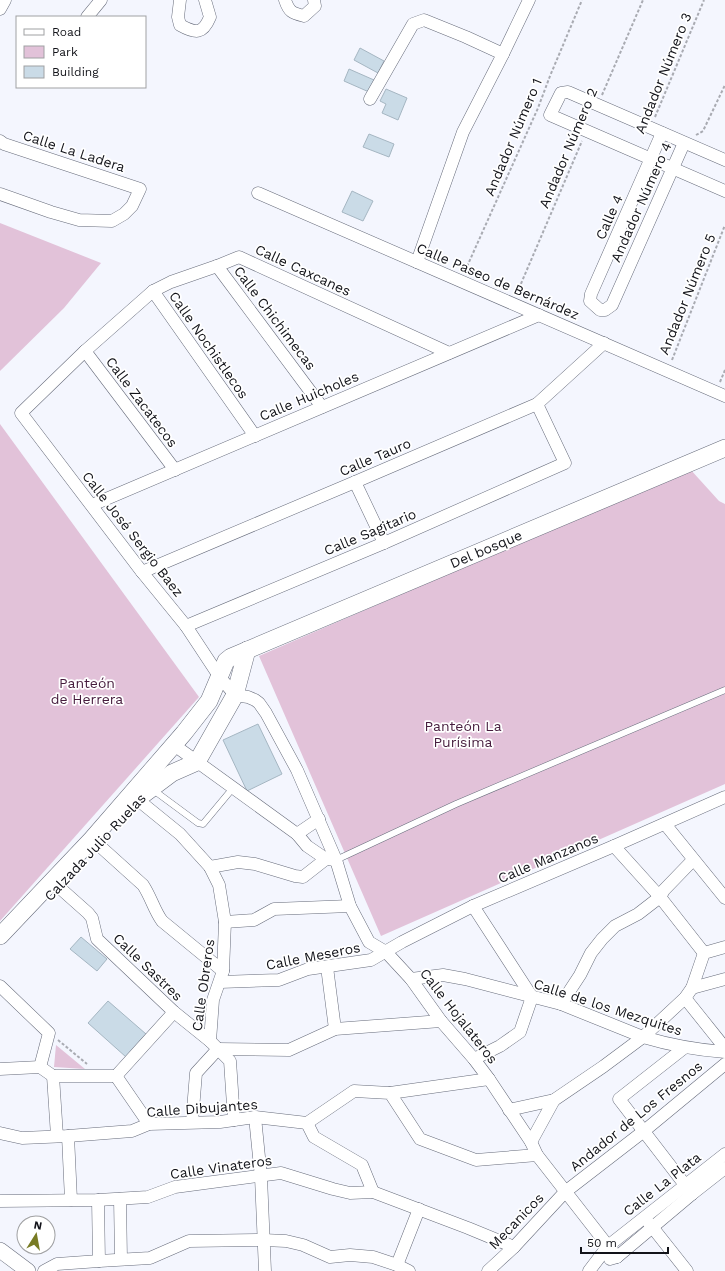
<svg xmlns="http://www.w3.org/2000/svg" width="725" height="1271" font-family="'Work Sans',sans-serif">
<style>
.green{fill:#e2c2d9}
.building{fill:#cadbe7;stroke:#a5b6c2}
.lines{fill:none;stroke-linecap:round;stroke-linejoin:round}
.service-casing{stroke:#676c7b;stroke-width:7}
.minor-casing{stroke:#676c7b;stroke-width:13}
.tertiary-casing{stroke:#676c7b;stroke-width:16}
.secondary-casing{stroke:#676c7b;stroke-width:18}
.path{stroke:#a9abb2;stroke-width:2;stroke-dasharray:3 2;stroke-linecap:butt}
.service{stroke:#fff;stroke-width:6}
.minor{stroke:#fff;stroke-width:12}
.tertiary{stroke:#fff;stroke-width:15}
.secondary{stroke:#fff;stroke-width:17}
.labels{text-anchor:middle;stroke-width:3.5;stroke-linejoin:round;paint-order:stroke}
.street-label{font-size:14px;fill:#121319;stroke:#fff}
.park-label{font-size:14px;fill:#461c3d;stroke:#fff}
</style>
<rect width="100%" height="100%" fill="#f4f6fe"/>
<g class="green">
<polygon points="0,223 101,263 64,308 0,371"/>
<polygon points="0,424 199,697 0,921"/>
<polygon points="690,469 719,501 725,504 725,784 381,936 259,656"/>
<polygon points="56,1045 85,1069 54,1067"/>
</g>
<g class="building">
<polygon points="360,48 384,61 378,73 354,60"/>
<polygon points="349,69 374,80 369,92 344,81"/>
<polygon points="386,89 407,98 398,120 382,113 386,104 380,101"/>
<polygon points="369,134 394,144 389,157 363,147"/>
<polygon points="352,191 373,201 363,221 342,212"/>
<polygon points="258,724 282,774 247,791 223,740"/>
<polygon points="81,937 107,959 97,971 70,949"/>
<polygon points="108,1001 146,1034 126,1057 88,1023"/>
</g>
<g class="lines">
<defs>
<g id="service">
<polyline points="152,789 198,823 203,824 233,788"/>
<polyline points="336,860 456,804 725,690"/>
</g>
<g id="minor">
<path d="M180,0L178,17L180,25C196,34 203,34 210,17L205,0"/>
<path d="M285,0C289,12 292,13 304,16L315,6L314,0"/>
<polyline points="0,9 5,0"/>
<polyline points="87,17 101,0"/>
<polyline points="370,99 413,24 424,20 466,37 503,54"/>
<polyline points="662,133 591,294 590,301 600,310 605,310 612,305 684,143"/>
<polyline points="0,141 4,144 140,189 132,206 124,214 112,221 79,220 51,212 0,194"/>
<polyline points="725,160 568,92 561,93 550,115 725,191"/>
<polyline points="258,193 725,396"/>
<polyline points="417,262 463,132 503,54 529,0"/>
<polyline points="217,266 322,407"/>
<polyline points="153,291 255,436"/>
<polyline points="85,351 175,470"/>
<polyline points="449,353 239,257 217,266 171,282 153,291 85,351 21,413 142,572 186,626 219,676 235,695 248,697 255,700 259,703 266,713 297,770 336,860 350,906 369,942 386,952 411,979 441,1021 474,1059 489,1079 531,1142 537,1155 608,1246 617,1257"/>
<polyline points="355,482 384,543"/>
<polyline points="92,505 539,315"/>
<polyline points="142,572 355,482 537,404 604,343"/>
<polyline points="186,626 384,543 565,463 537,404"/>
<polyline points="174,745 297,834 307,846 326,859 336,860"/>
<polyline points="132,795 180,834 210,867 219,885 225,922 223,971 213,1000 210,1041"/>
<polyline points="665,824 725,898"/>
<polyline points="297,834 319,819"/>
<path d="M92,839L143,885C151,897 154,910 162,921L223,971"/>
<polyline points="614,846 660,897 704,953"/>
<polyline points="210,867 238,862 255,864 295,876 303,877 326,859"/>
<polyline points="52,881 88,913 92,918 97,939 174,1012 210,1041 230,1061 234,1120"/>
<polyline points="473,906 532,997 520,1032 500,1046 474,1059"/>
<polyline points="225,922 254,920 274,909 350,906"/>
<polyline points="327,967 335,1029"/>
<path d="M411,979L443,975L465,979L561,1004L643,1037C670,1045 697,1050 725,1052"/>
<polyline points="220,982 279,980 308,969 371,960 402,942 473,906 614,846 725,797"/>
<polyline points="0,986 49,1033 40,1067 53,1076"/>
<polyline points="692,988 725,979"/>
<polyline points="685,998 725,1048"/>
<polyline points="561,1004 580,975 591,953 602,939 615,926 638,914 660,897 664,890 693,860"/>
<polyline points="684,1048 619,1099 692,1194"/>
<polyline points="0,1069 40,1067"/>
<polyline points="53,1076 116,1076"/>
<polyline points="53,1076 57,1136"/>
<polyline points="116,1076 174,1012"/>
<polyline points="116,1076 149,1124"/>
<polyline points="390,1093 489,1079"/>
<polyline points="509,1110 554,1100 604,1066 643,1037 685,998 692,988 704,953 725,947"/>
<polyline points="255,1117 261,1177 265,1271"/>
<polyline points="192,1122 196,1073 218,1049 289,1050 335,1029 441,1021"/>
<polyline points="307,1123 314,1137 362,1165 373,1192"/>
<polyline points="0,1133 22,1138 68,1136 132,1131 149,1124 220,1122 255,1117 307,1123 354,1091 390,1093 420,1139 476,1160 537,1155"/>
<polyline points="68,1136 71,1200"/>
<polyline points="531,1142 554,1100"/>
<polyline points="120,1199 121,1259"/>
<polyline points="98,1200 99,1261"/>
<polyline points="0,1201 98,1200 148,1197 175,1187 281,1173 333,1189 350,1193 373,1192 468,1228 514,1247"/>
<polyline points="649,1223 687,1271"/>
<polyline points="610,1259 617,1257 692,1194 725,1168"/>
<polyline points="397,1265 419,1209"/>
<polyline points="44,1271 57,1264 99,1261 150,1258 189,1241 263,1240 286,1241 303,1245 330,1257 350,1255 373,1257 397,1265 409,1271"/>
<polyline points="488,1271 514,1247 565,1192 644,1131 725,1064"/>
<polyline points="589,1271 608,1246 725,1154"/>
</g>
<polyline id="tertiary" points="0,1250 28,1271"/>
<g id="secondary">
<polyline points="136,800 172,773 197,762 235,695 247,650"/>
<polyline points="0,936 92,839 184,733 209,701 226,661 231,657 725,448"/>
</g>
</defs>
<use href="#service" class="service-casing"/>
<use href="#minor" class="minor-casing"/>
<use href="#tertiary" class="tertiary-casing"/>
<use href="#secondary" class="secondary-casing"/>
<g class="path">
<polyline points="602,95 643,0"/>
<polyline points="655,117 704,0"/>
<polyline points="696,135 703,131 725,85"/>
<polyline points="465,271 538,108 550,76 582,0"/>
<polyline points="517,293 582,141"/>
<polyline points="672,360 725,225"/>
<polyline points="720,382 725,370"/>
<polyline points="58,1040 87,1064"/>
</g>
<use href="#service" class="service"/>
<use href="#minor" class="minor"/>
<use href="#tertiary" class="tertiary"/>
<use href="#secondary" class="secondary"/>
</g>
<g class="labels">
<g class="street-label">
<text transform="translate(663 73) rotate(-68)" y="5">Andador Número 3</text>
<text transform="translate(513 137) rotate(-67)" y="5">Andador Número 1</text>
<text transform="translate(568 148) rotate(-67)" y="5">Andador Número 2</text>
<text transform="translate(74 151) rotate(18)" y="5">Calle La Ladera</text>
<text transform="translate(641 202) rotate(-66)" y="5">Andador Número 4</text>
<text transform="translate(609 217) rotate(-66)" y="5">Calle 4</text>
<text transform="translate(303 270) rotate(25)" y="5">Calle Caxcanes</text>
<text transform="translate(498 281) rotate(23)" y="5">Calle Paseo de Bernárdez</text>
<text transform="translate(687 294) rotate(-68)" y="5">Andador Número 5</text>
<text transform="translate(275 318) rotate(53)" y="5">Calle Chichimecas</text>
<text transform="translate(209 345) rotate(55)" y="5">Calle Nochistlecos</text>
<text transform="translate(309 396) rotate(-23)" y="5">Calle Huicholes</text>
<text transform="translate(142 402) rotate(53)" y="5">Calle Zacatecos</text>
<text transform="translate(375 457) rotate(-23)" y="5">Calle Tauro</text>
<text transform="translate(370 532) rotate(-23)" y="5">Calle Sagitario</text>
<text transform="translate(133 534) rotate(52)" y="5">Calle José Sergio Baez</text>
<text transform="translate(486 549) rotate(-23)" y="5">Del bosque</text>
<text transform="translate(95 847) rotate(-47)" y="5">Calzada Julio Ruelas</text>
<text transform="translate(548 858) rotate(-23)" y="5">Calle Manzanos</text>
<text transform="translate(313 956) rotate(-11)" y="5">Calle Meseros</text>
<text transform="translate(148 967) rotate(44)" y="5">Calle Sastres</text>
<text transform="translate(203 985) rotate(-82)" y="5">Calle Obreros</text>
<text transform="translate(608 1007) rotate(18)" y="5">Calle de los Mezquites</text>
<text transform="translate(459 1016) rotate(52)" y="5">Calle Hojalateros</text>
<text transform="translate(202 1108) rotate(-4)" y="5">Calle Dibujantes</text>
<text transform="translate(636 1116) rotate(-39)" y="5">Andador de Los Fresnos</text>
<text transform="translate(221 1167) rotate(-8)" y="5">Calle Vinateros</text>
<text transform="translate(662 1184) rotate(-38)" y="5">Calle La Plata</text>
<text transform="translate(516 1221) rotate(-46)" y="5">Mecanicos</text>
</g>
<g class="park-label">
<text x="87" y="688">Panteón<tspan x="87" dy="16">de Herrera</tspan></text>
<text x="463" y="731">Panteón La<tspan x="463" dy="16">Purísima</tspan></text>
</g>
</g>
<rect x="16" y="16" width="130" height="72" fill="#ffffff" stroke="#a0a1a3"/>
<rect x="24" y="29" width="20" height="6" fill="#ffffff" stroke="#a0a1a3"/>
<text x="52" y="36" font-size="12" fill="#121319">Road</text>
<rect x="24" y="46" width="20" height="12" fill="#e2c2d9" stroke="#a0a1a3"/>
<text x="52" y="56" font-size="12" fill="#121319">Park</text>
<rect x="24" y="66" width="20" height="12" fill="#cadbe7" stroke="#a0a1a3"/>
<text x="52" y="76" font-size="12" fill="#121319">Building</text>
<g transform="translate(36 1235) rotate(11)"><circle r="19" fill="#ffffff" stroke="#a0a1a3"/>
<path d="M0-3L7 15L0 10L-7 15Z" fill="#787b24"/>
<text y="-6" font-size="11" font-weight="bold" text-anchor="middle" fill="#121319">N</text>
</g>
<path d="M581 1247v6h87v-6" fill="none" stroke="#121319" stroke-width="2"/>
<text x="587" y="1247" font-size="12" fill="#121319" stroke="#ffffff" stroke-width="3" paint-order="stroke">50 m</text>
</svg>
